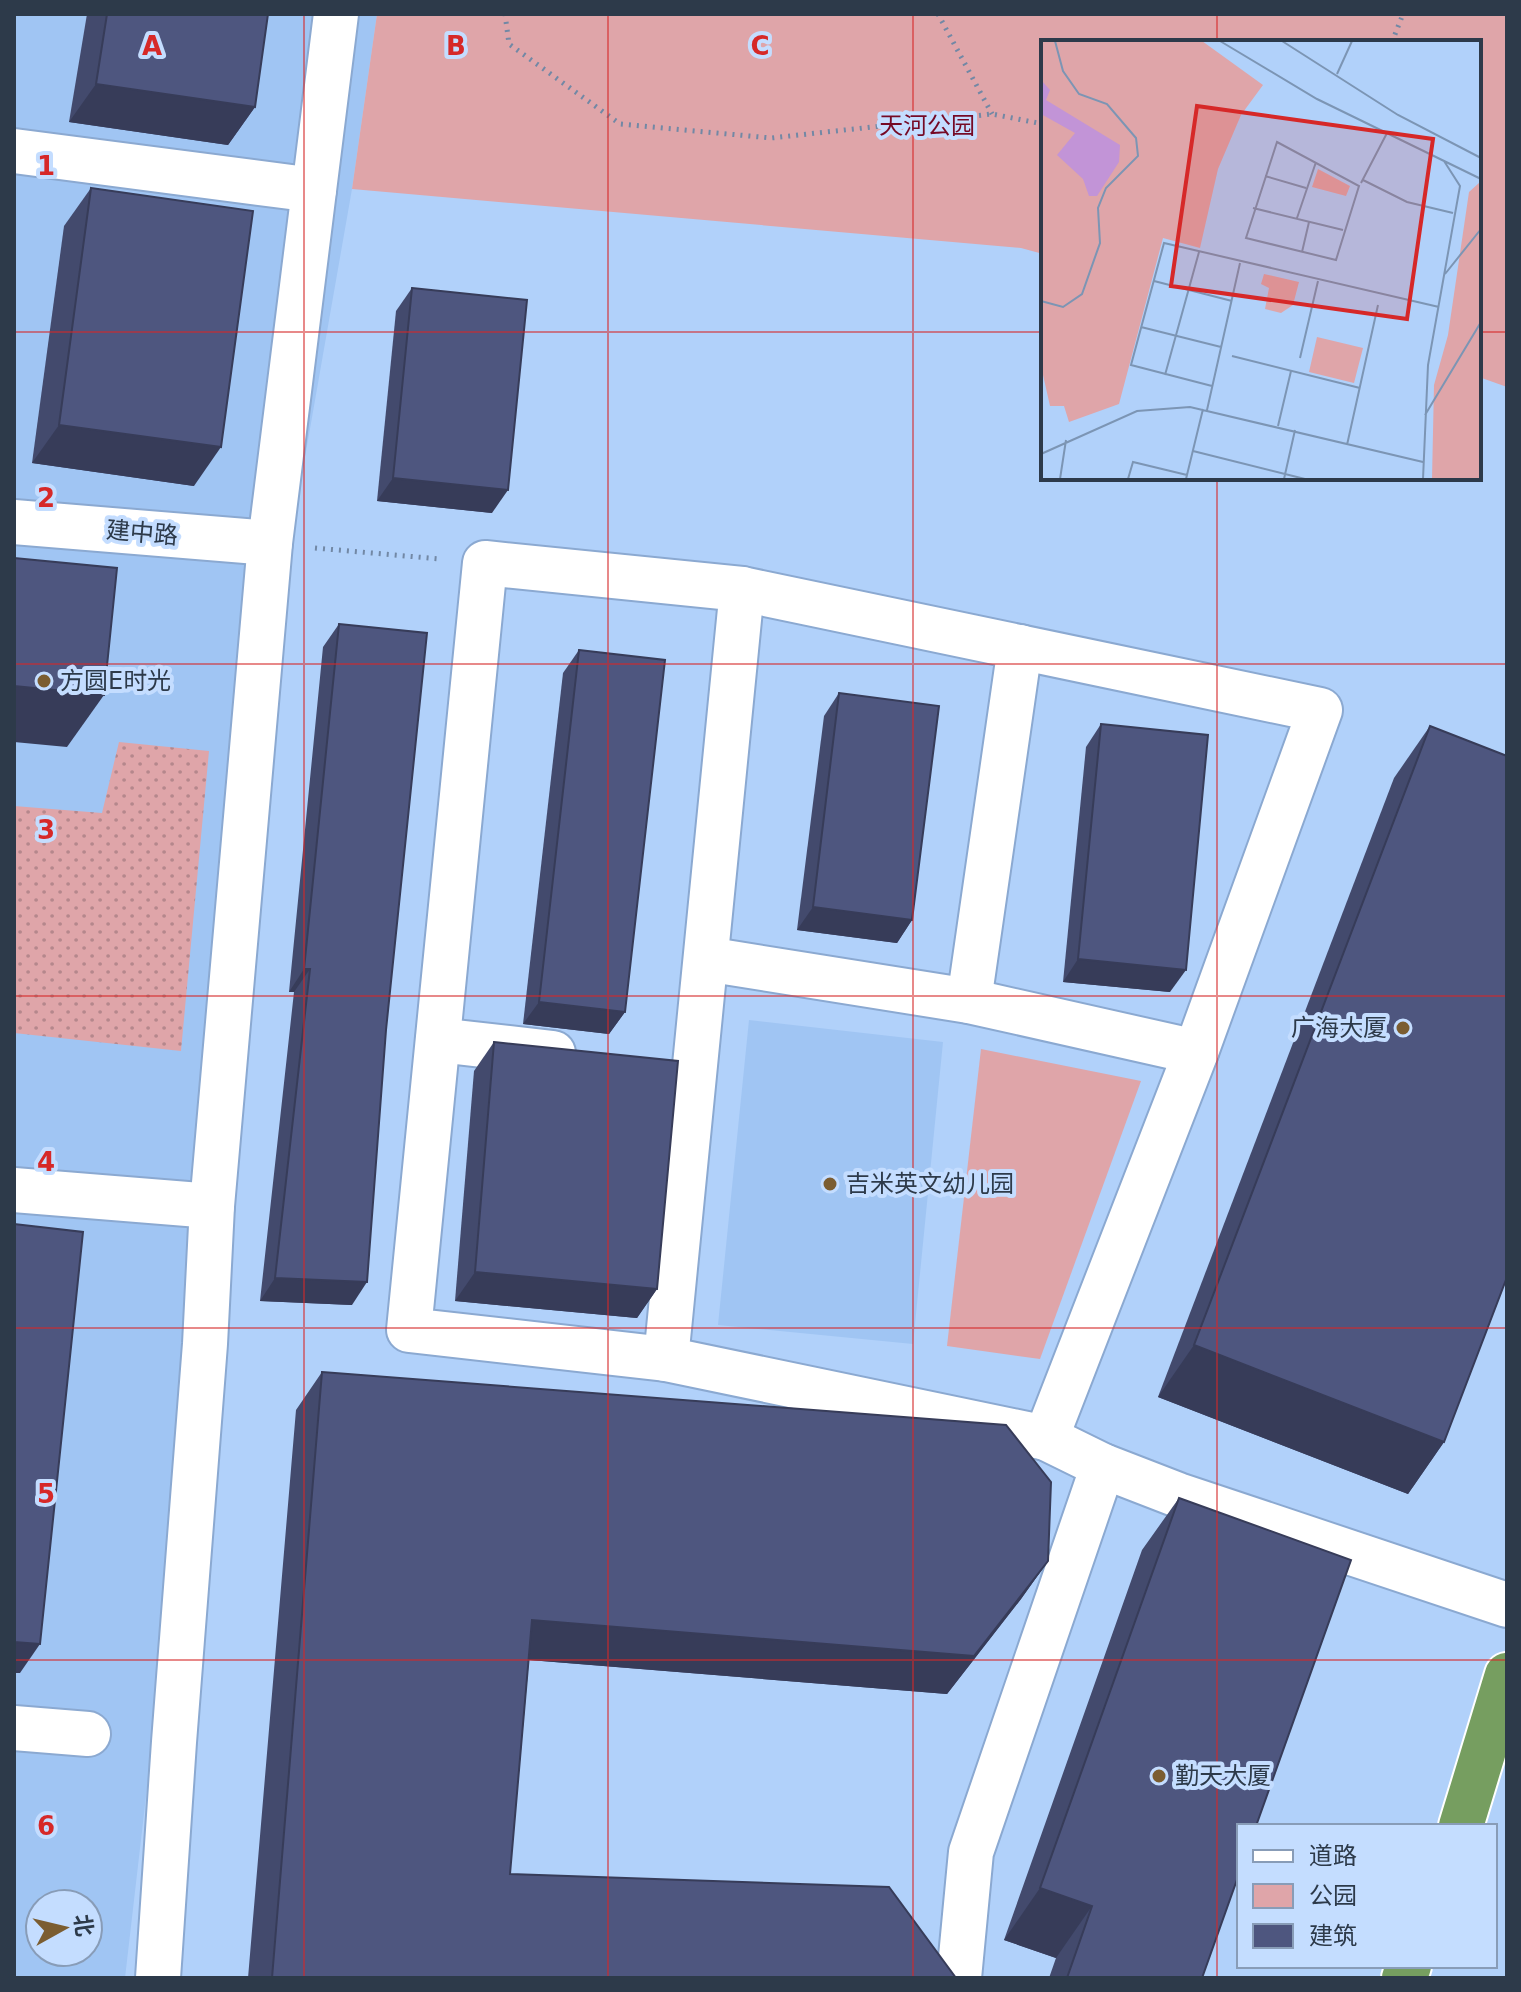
<svg xmlns="http://www.w3.org/2000/svg" width="1521" height="1992" font-family="'DejaVu Sans','Noto Sans SC',sans-serif">
<style>
.built{fill:#a0c5f3;fill-rule:evenodd}
.grass{fill:url(#grass-dots)}
.green{fill:#dfa5a9}
.lines{fill:none;stroke-linecap:round;stroke-linejoin:round}
.minor-casing{stroke:#8ba9d1;stroke-width:48}
.highway-casing{stroke:#fff;stroke-width:48}
.path{stroke:#7288a5;stroke-width:5;stroke-dasharray:2 6;stroke-linecap:butt}
.minor{stroke:#fff;stroke-width:44}
.highway{stroke:#769e60;stroke-width:44}
.wall{fill:#434a6d}
.shaded-wall{fill:#373c59}
.building{fill:#4e567f;stroke:#373c59;stroke-width:2}
.grid{fill:none;stroke:#d62828;stroke-width:2;stroke-opacity:0.55}
.poi-dot{fill:#7b5d31;stroke:#c4ddff;stroke-width:3}
.labels{text-anchor:middle;stroke-width:8;stroke-linejoin:round;paint-order:stroke}
.park-label{font-size:24px;fill:#750925;stroke:#c4ddff}
.street-label{font-size:24px;fill:#2d3a4a;stroke:#c4ddff}
.poi-label{font-size:24px;fill:#2d3a4a;stroke:#c4ddff;text-anchor:start}
.inset-road{fill:none;stroke:#7c95b4;stroke-width:2}
.view{fill:#d62828;fill-opacity:0.15;stroke:#d62828;stroke-width:4}
.inset-edge{fill:none;stroke:#2d3a4a;stroke-width:4}
.grid-label{font-size:26px;text-anchor:middle;font-weight:bold;fill:#d62828;stroke:#c4ddff;stroke-width:8;stroke-linejoin:round;paint-order:stroke}
</style>
<defs>
<pattern id="grass-dots" width="8" height="8" patternUnits="userSpaceOnUse" patternTransform="scale(2)"><rect width="8" height="8" fill="#dfa5a9"/><path d="M2 2h.1M6 6h.1" fill="none" stroke="#b5878c" stroke-width="1.8" stroke-linecap="round"/></pattern>
</defs>
<rect width="100%" height="100%" fill="#b1d1fa"/>
<g class="built">
<path d="M14,14H377L352,189L293,526L125,1978H14ZM40,1904H88V1952H40Z"/>
<polygon points="749,1020 943,1042 913,1344 718,1325"/>
</g>
<polygon class="grass" points="119,742 209,751 181,1051 14,1033 14,806 102,813"/>
<g class="green">
<polygon points="377,14 1507,14 1507,387 1479,377 1479,42 1043,42 1043,254 1021,248 352,189"/>
<polygon points="981,1049 1141,1081 1040,1359 947,1346"/>
</g>
<g class="lines">
<defs>
<g id="minor">
<polyline points="14,151 314,190"/>
<polyline points="14,522 270,543"/>
<polygon points="485,563 742,589 1320,710 1196,1052 1046,1438 666,1359 409,1330"/>
<polyline points="706,959 969,1001 1196,1052"/>
<polyline points="969,1001 1020,647"/>
<polyline points="438,1040 553,1053"/>
<polyline points="14,1190 212,1206"/>
<polyline points="666,1359 742,589"/>
<polyline points="1046,1438 1103,1466 1178,1495 1507,1605"/>
<polyline points="14,1728 88,1734"/>
<polyline points="158,1978 174,1742 205,1344 212,1206 270,543 336,14"/>
<polyline points="959,1978 971,1852 1103,1466"/>
</g>
<g id="highway">
<polyline points="1461,1826 1507,1675"/>
<polyline points="1404,1978 1409,1966"/>
</g>
</defs>
<use href="#minor" class="minor-casing"/>
<use href="#highway" class="highway-casing"/>
<g class="path">
<polyline points="505,14 509,44 620,124 771,138 992,114 1043,124"/>
<polyline points="938,14 992,114"/>
<polyline points="1392,42 1403,14"/>
<polyline points="315,548 440,559"/>
</g>
<use href="#minor" class="minor"/>
<use href="#highway" class="highway"/>
</g>
<g class="wall">
<polygon points="87,14 268,14 255,107 228,145 69,122"/>
<polygon points="91,188 194,486 32,463 64,226"/>
<polygon points="412,288 492,513 377,501 396,311"/>
<polygon points="339,624 352,1305 260,1301 294,992 289,992 323,647"/>
<polygon points="579,650 625,1012 609,1034 523,1024 563,673"/>
<polygon points="839,693 912,920 897,943 797,930 824,716"/>
<polygon points="1101,724 1170,992 1063,982 1086,747"/>
<polygon points="1430,726 1444,1442 1408,1494 1158,1397 1394,778"/>
<polygon points="494,1042 657,1289 637,1318 455,1301 474,1071"/>
<polygon points="322,1372 1048,1561 1021,1599 947,1694 529,1660 510,1874 956,1978 248,1978 296,1410"/>
<polygon points="1179,1498 1202,1978 1049,1978 1056,1958 1004,1940 1142,1550"/>
</g>
<g class="shaded-wall">
<polygon points="96,84 255,107 228,145 69,122"/>
<polygon points="59,425 221,447 194,486 32,463"/>
<polygon points="393,478 508,490 492,513 377,501"/>
<polygon points="14,686 104,695 67,747 14,742"/>
<polygon points="813,907 912,920 897,943 797,930"/>
<polygon points="1078,959 1186,970 1170,992 1063,982"/>
<polygon points="304,969 310,969 294,992 289,992"/>
<polygon points="539,1002 625,1012 609,1034 523,1024"/>
<polygon points="475,1272 657,1289 637,1318 455,1301"/>
<polygon points="275,1278 367,1282 352,1305 260,1301"/>
<polygon points="1194,1345 1444,1442 1408,1494 1158,1397"/>
<polygon points="1048,1561 1021,1599 947,1694 506,1658 532,1620"/>
<polygon points="14,1642 40,1644 20,1673 14,1673"/>
<polygon points="1040,1888 1092,1906 1056,1958 1004,1940"/>
</g>
<g class="building">
<polygon points="107,14 268,14 255,107 96,84"/>
<polygon points="91,188 253,211 221,447 59,425"/>
<polygon points="412,288 527,300 508,490 393,478"/>
<polygon points="14,558 117,568 104,695 14,686"/>
<polygon points="339,624 427,633 386,1030 367,1282 275,1278 310,969 304,969"/>
<polygon points="579,650 665,660 625,1012 539,1002"/>
<polygon points="839,693 939,706 912,920 813,907"/>
<polygon points="1101,724 1208,735 1186,970 1078,959"/>
<polygon points="1430,726 1507,756 1507,1277 1444,1442 1194,1345"/>
<polygon points="494,1042 678,1061 657,1289 475,1272"/>
<polygon points="14,1224 83,1232 40,1644 14,1642"/>
<polygon points="322,1372 1006,1425 1051,1482 1048,1561 974,1656 532,1620 510,1874 889,1887 956,1978 272,1978"/>
<polygon points="1179,1498 1351,1560 1256,1826 1239,1826 1239,1874 1202,1978 1067,1978 1092,1906 1040,1888"/>
</g>
<path class="grid" d="M304,14V1978M608,14V1978M913,14V1978M1217,14V42M14,332H1043M1479,332H1507M1217,478V1978M14,664H1507M14,996H1507M14,1328H1507M14,1660H1507"/>
<g class="poi-dot">
<circle cx="44" cy="681" r="8"/>
<circle cx="1403" cy="1028" r="8"/>
<circle cx="830" cy="1184" r="8"/>
<circle cx="1159" cy="1776" r="8"/>
</g>
<g class="labels">
<g class="park-label">
<text x="927" y="134">天河公园</text>
</g>
<g class="street-label">
<text transform="translate(142 533) rotate(5)" y="8">建中路</text>
</g>
<g class="poi-label">
<text x="60" y="689">方圆E时光</text>
<text x="1387" y="1036" text-anchor="end">广海大厦</text>
<text x="846" y="1192">吉米英文幼儿园</text>
<text x="1175" y="1784">勤天大厦</text>
</g>
</g>
<g transform="translate(1041 40)">
<rect width="440" height="440" fill="#b1d1fa"/>
<path d="M223,234L258,242L252,265L240,273L224,269L228,248L220,244ZM276,297L322,308L313,343L268,332Z" fill="#dfa5a9"/>
<path d="M438,143L440,439H391L393,345L407,295L428,152Z" fill="#dfa5a9"/>
<path d="M0,1H161L222,45L200,75L177,129L159,208L122,198L78,364L28,382L23,366H9L0,326ZM277,129L309,146L305,156L271,147Z" fill="#dfa5a9"/>
<path d="M1,41L9,50L5,60L79,105L78,122L56,156H48L42,139L16,115L34,93L0,74Z" fill="#c294d7"/>
<path class="inset-road" d="M179,1L276,59L440,139M241,1L357,75L440,118M296,34L311,1M236,102L318,146L295,220L205,198ZM224,136L265,148M322,140L366,162L412,173M320,143L346,93M212,168L302,190M256,178L275,122M261,212L268,182M404,234L440,189M113,241L191,261M0,261L22,267L41,254L59,203L57,168L65,148L97,116L95,98L66,64L38,54L22,31L14,1M100,287L180,307M191,316L319,348M259,318L277,241M124,335L158,212M171,346L90,325L123,203L398,267M166,370L199,223M384,375L440,282M237,386L250,331M306,405L337,265M152,411L264,439M0,414L96,371L149,367L382,422M19,439L25,400M87,439L92,422L146,435M145,439L162,369M243,439L254,390M382,439L387,325L419,146L403,121"/>
<path class="view" d="M156,66L392,99L366,279L130,246Z"/>
<rect width="440" height="440" class="inset-edge"/>
</g>
<g class="grid-label">
<text x="152" y="55">A</text>
<text x="456" y="55">B</text>
<text x="760" y="55">C</text>
<text x="46" y="175">1</text>
<text x="46" y="507">2</text>
<text x="46" y="839">3</text>
<text x="46" y="1171">4</text>
<text x="46" y="1503">5</text>
<text x="46" y="1835">6</text>
</g>
<rect width="1521" height="1992" fill="none" stroke="#2d3a4a" stroke-width="32"/>
<rect x="1237" y="1824" width="260" height="144" fill="#c4ddff" stroke="#889cb7" stroke-width="2"/>
<rect x="1253" y="1850" width="40" height="12" fill="#ffffff" stroke="#889cb7" stroke-width="2"/>
<text x="1309" y="1864" font-size="24" fill="#2d3a4a">道路</text>
<rect x="1253" y="1884" width="40" height="24" fill="#dfa5a9" stroke="#889cb7" stroke-width="2"/>
<text x="1309" y="1904" font-size="24" fill="#2d3a4a">公园</text>
<rect x="1253" y="1924" width="40" height="24" fill="#4e567f" stroke="#889cb7" stroke-width="2"/>
<text x="1309" y="1944" font-size="24" fill="#2d3a4a">建筑</text>
<g transform="translate(64 1928) rotate(82)"><circle r="38" fill="#c4ddff" stroke="#889cb7" stroke-width="2"/>
<path d="M0-6L14 30L0 20L-14 30Z" fill="#7b5d31"/>
<text y="-12" font-size="22" font-weight="bold" text-anchor="middle" fill="#2d3a4a">北</text>
</g>
</svg>
